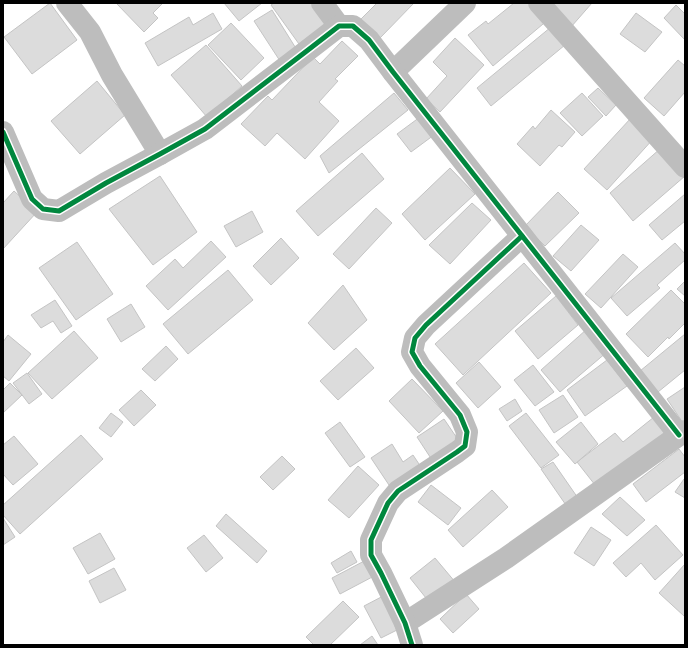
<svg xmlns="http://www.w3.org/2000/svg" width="688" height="648" font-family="Mulish,sans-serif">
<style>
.building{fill:#dcdcdc;stroke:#c4c4c4}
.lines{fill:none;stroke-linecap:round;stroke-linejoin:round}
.street{stroke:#bdbdbd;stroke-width:22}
.cycleway-casing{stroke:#fff;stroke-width:8}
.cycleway{stroke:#00873e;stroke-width:5}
</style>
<rect width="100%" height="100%" fill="#fff"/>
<g class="building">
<polygon points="50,3 77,40 32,74 4,37"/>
<polygon points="118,3 163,3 153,13 158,18 144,32 117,4"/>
<polygon points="224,3 262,3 239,21"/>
<polygon points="274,3 317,3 330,21 299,44 271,5"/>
<polygon points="377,3 414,3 380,38 361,19"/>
<polygon points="514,3 536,3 549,19 493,66 468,35 486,21 488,24"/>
<polygon points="545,3 592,3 571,27"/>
<polygon points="676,5 685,14 685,40 664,18"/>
<polygon points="272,10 297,50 280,61 254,21"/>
<polygon points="213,13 222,29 158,66 145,43 189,17 193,25"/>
<polygon points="636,13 662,32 645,52 620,34"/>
<polygon points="231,23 264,58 241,80 208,45"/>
<polygon points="551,27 565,45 491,106 477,88"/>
<polygon points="455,38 484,65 440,112 426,99 447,76 433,62"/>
<polygon points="342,41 358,56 335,79 338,81 319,102 339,121 305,159 277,133 265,146 241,124 268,96 272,100 313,57 320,64"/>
<polygon points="206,45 242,86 207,117 171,75"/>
<polygon points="678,60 685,66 685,92 664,116 644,98"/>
<polygon points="97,81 125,115 80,154 51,121"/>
<polygon points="598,88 616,105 606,116 588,97"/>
<polygon points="394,93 408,110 329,173 320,156"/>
<polygon points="582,93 603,116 582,136 560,113"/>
<polygon points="551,110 575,132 562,147 559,145 540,166 517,144 533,126 535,129"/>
<polygon points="420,117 434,135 411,152 397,134"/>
<polygon points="631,118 654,138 607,190 584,169"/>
<polygon points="661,148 685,176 633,221 610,193"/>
<polygon points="362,153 384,179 318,236 296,211"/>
<polygon points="450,168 475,194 425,240 402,214"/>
<polygon points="160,176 197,232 153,265 109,209"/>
<polygon points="14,191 37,212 3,249 3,203"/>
<polygon points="558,192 579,213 545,246 525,226"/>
<polygon points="685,194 685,221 662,240 649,225"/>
<polygon points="472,203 491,220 450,264 429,245"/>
<polygon points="376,208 392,223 349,269 333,254"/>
<polygon points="252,211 263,232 236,247 224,226"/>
<polygon points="581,225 599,240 571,271 553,256"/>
<polygon points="281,238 299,258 271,285 253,266"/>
<polygon points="211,241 226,257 168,310 146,286 175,259 183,268"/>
<polygon points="77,242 113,294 76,320 39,268"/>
<polygon points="675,243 685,254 685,260 657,285 660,288 627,316 611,298"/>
<polygon points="623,254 638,267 601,308 585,294"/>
<polygon points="524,263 551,293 463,375 435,344"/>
<polygon points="228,270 253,300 188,354 163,324"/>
<polygon points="685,281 685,296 677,289"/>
<polygon points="343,285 367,320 334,350 308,323"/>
<polygon points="671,290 685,304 685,323 669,339 668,337 648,357 626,334"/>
<polygon points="556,296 578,325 538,359 515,331"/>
<polygon points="55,300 72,326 61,333 53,321 41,328 31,315"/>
<polygon points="131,304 145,327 121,342 107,319"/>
<polygon points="587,329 607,352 560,392 541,370"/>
<polygon points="74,331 98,358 52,399 28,373"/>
<polygon points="685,334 685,370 658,392 640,371"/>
<polygon points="8,335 31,354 9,381 3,376 3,342"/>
<polygon points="166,346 178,359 155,381 142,369"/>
<polygon points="356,348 374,368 338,400 320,381"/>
<polygon points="607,360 627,386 585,416 567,390"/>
<polygon points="479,362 501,387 478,408 456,383"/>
<polygon points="533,365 554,392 535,406 514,380"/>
<polygon points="27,373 42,394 29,404 13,383"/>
<polygon points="412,379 443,411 419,433 389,401"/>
<polygon points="10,383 22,395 3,413 3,390"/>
<polygon points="685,387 685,422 683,423 667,399"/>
<polygon points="141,390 156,405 134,426 119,410"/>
<polygon points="563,395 578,417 554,433 539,410"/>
<polygon points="515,399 522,411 507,421 499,409"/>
<polygon points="111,413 123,422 111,437 99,428"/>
<polygon points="526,413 559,455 541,468 509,426"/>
<polygon points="654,417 668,435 599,490 577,462 615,433 623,442"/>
<polygon points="444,419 461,444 434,463 417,437"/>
<polygon points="340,422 365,457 350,467 325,433"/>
<polygon points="581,422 598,444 575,464 556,442"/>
<polygon points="81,435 103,459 20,534 3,515 3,505"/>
<polygon points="14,436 38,464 13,485 3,474 3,445"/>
<polygon points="392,444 403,462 413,455 423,470 393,491 371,458"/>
<polygon points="679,449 685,457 685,472 646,502 633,484"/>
<polygon points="282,456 295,469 273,490 260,477"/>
<polygon points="553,462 580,501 568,508 541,469"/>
<polygon points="358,466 379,485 349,518 328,500"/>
<polygon points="684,479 685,480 685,498 675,492"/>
<polygon points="431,485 461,508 448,525 418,502"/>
<polygon points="492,490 508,507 463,547 448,530"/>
<polygon points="620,497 645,520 627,536 602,514"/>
<polygon points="226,514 267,551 257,563 216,526"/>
<polygon points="3,518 15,537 3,545"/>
<polygon points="656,525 683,555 655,580 641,563 626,577 613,563"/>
<polygon points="591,527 611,540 594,566 574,553"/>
<polygon points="100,533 115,559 88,574 73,548"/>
<polygon points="204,535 223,558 206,572 187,548"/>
<polygon points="351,551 357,562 337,573 331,563"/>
<polygon points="435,558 456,583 426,598 410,578"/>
<polygon points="368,559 376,575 340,594 332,578"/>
<polygon points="685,564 685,615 684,616 659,593"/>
<polygon points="114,568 126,590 100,603 89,581"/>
<polygon points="387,594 403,627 381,638 364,606"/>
<polygon points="466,594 479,609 453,633 440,619"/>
<polygon points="343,601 359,617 330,645 314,645 306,637"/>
<polygon points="372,636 378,645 360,645"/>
</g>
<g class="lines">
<g class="street">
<polyline points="67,3 90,32 112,75 160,154"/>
<polyline points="322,3 339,26"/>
<polyline points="539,3 685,167"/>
<polyline points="393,72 465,3"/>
<polyline points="3,132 32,199 43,209 59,211 106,183 160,154 205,129 308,50 339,26 353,26 369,40 393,72 679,435"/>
<polyline points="405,623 506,558 685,431"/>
<polyline points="412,645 405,623 381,573 371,555 371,540 388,503 398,491 457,452 465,446 467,432 460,415 420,366 412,352 415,338 426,325 522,236"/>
</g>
<defs>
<g id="cycleway">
<polyline points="3,132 32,199 43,209 59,211 106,183 160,154 205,129 308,50 339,26 353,26 369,40 393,72 679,435"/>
<polyline points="412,645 405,623 381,573 371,555 371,540 388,503 398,491 457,452 465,446 467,432 460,415 420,366 412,352 415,338 426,325 522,236"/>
</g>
</defs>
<use href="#cycleway" class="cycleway-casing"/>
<use href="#cycleway" class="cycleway"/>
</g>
<rect width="688" height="648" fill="none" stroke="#000000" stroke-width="8"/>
</svg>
